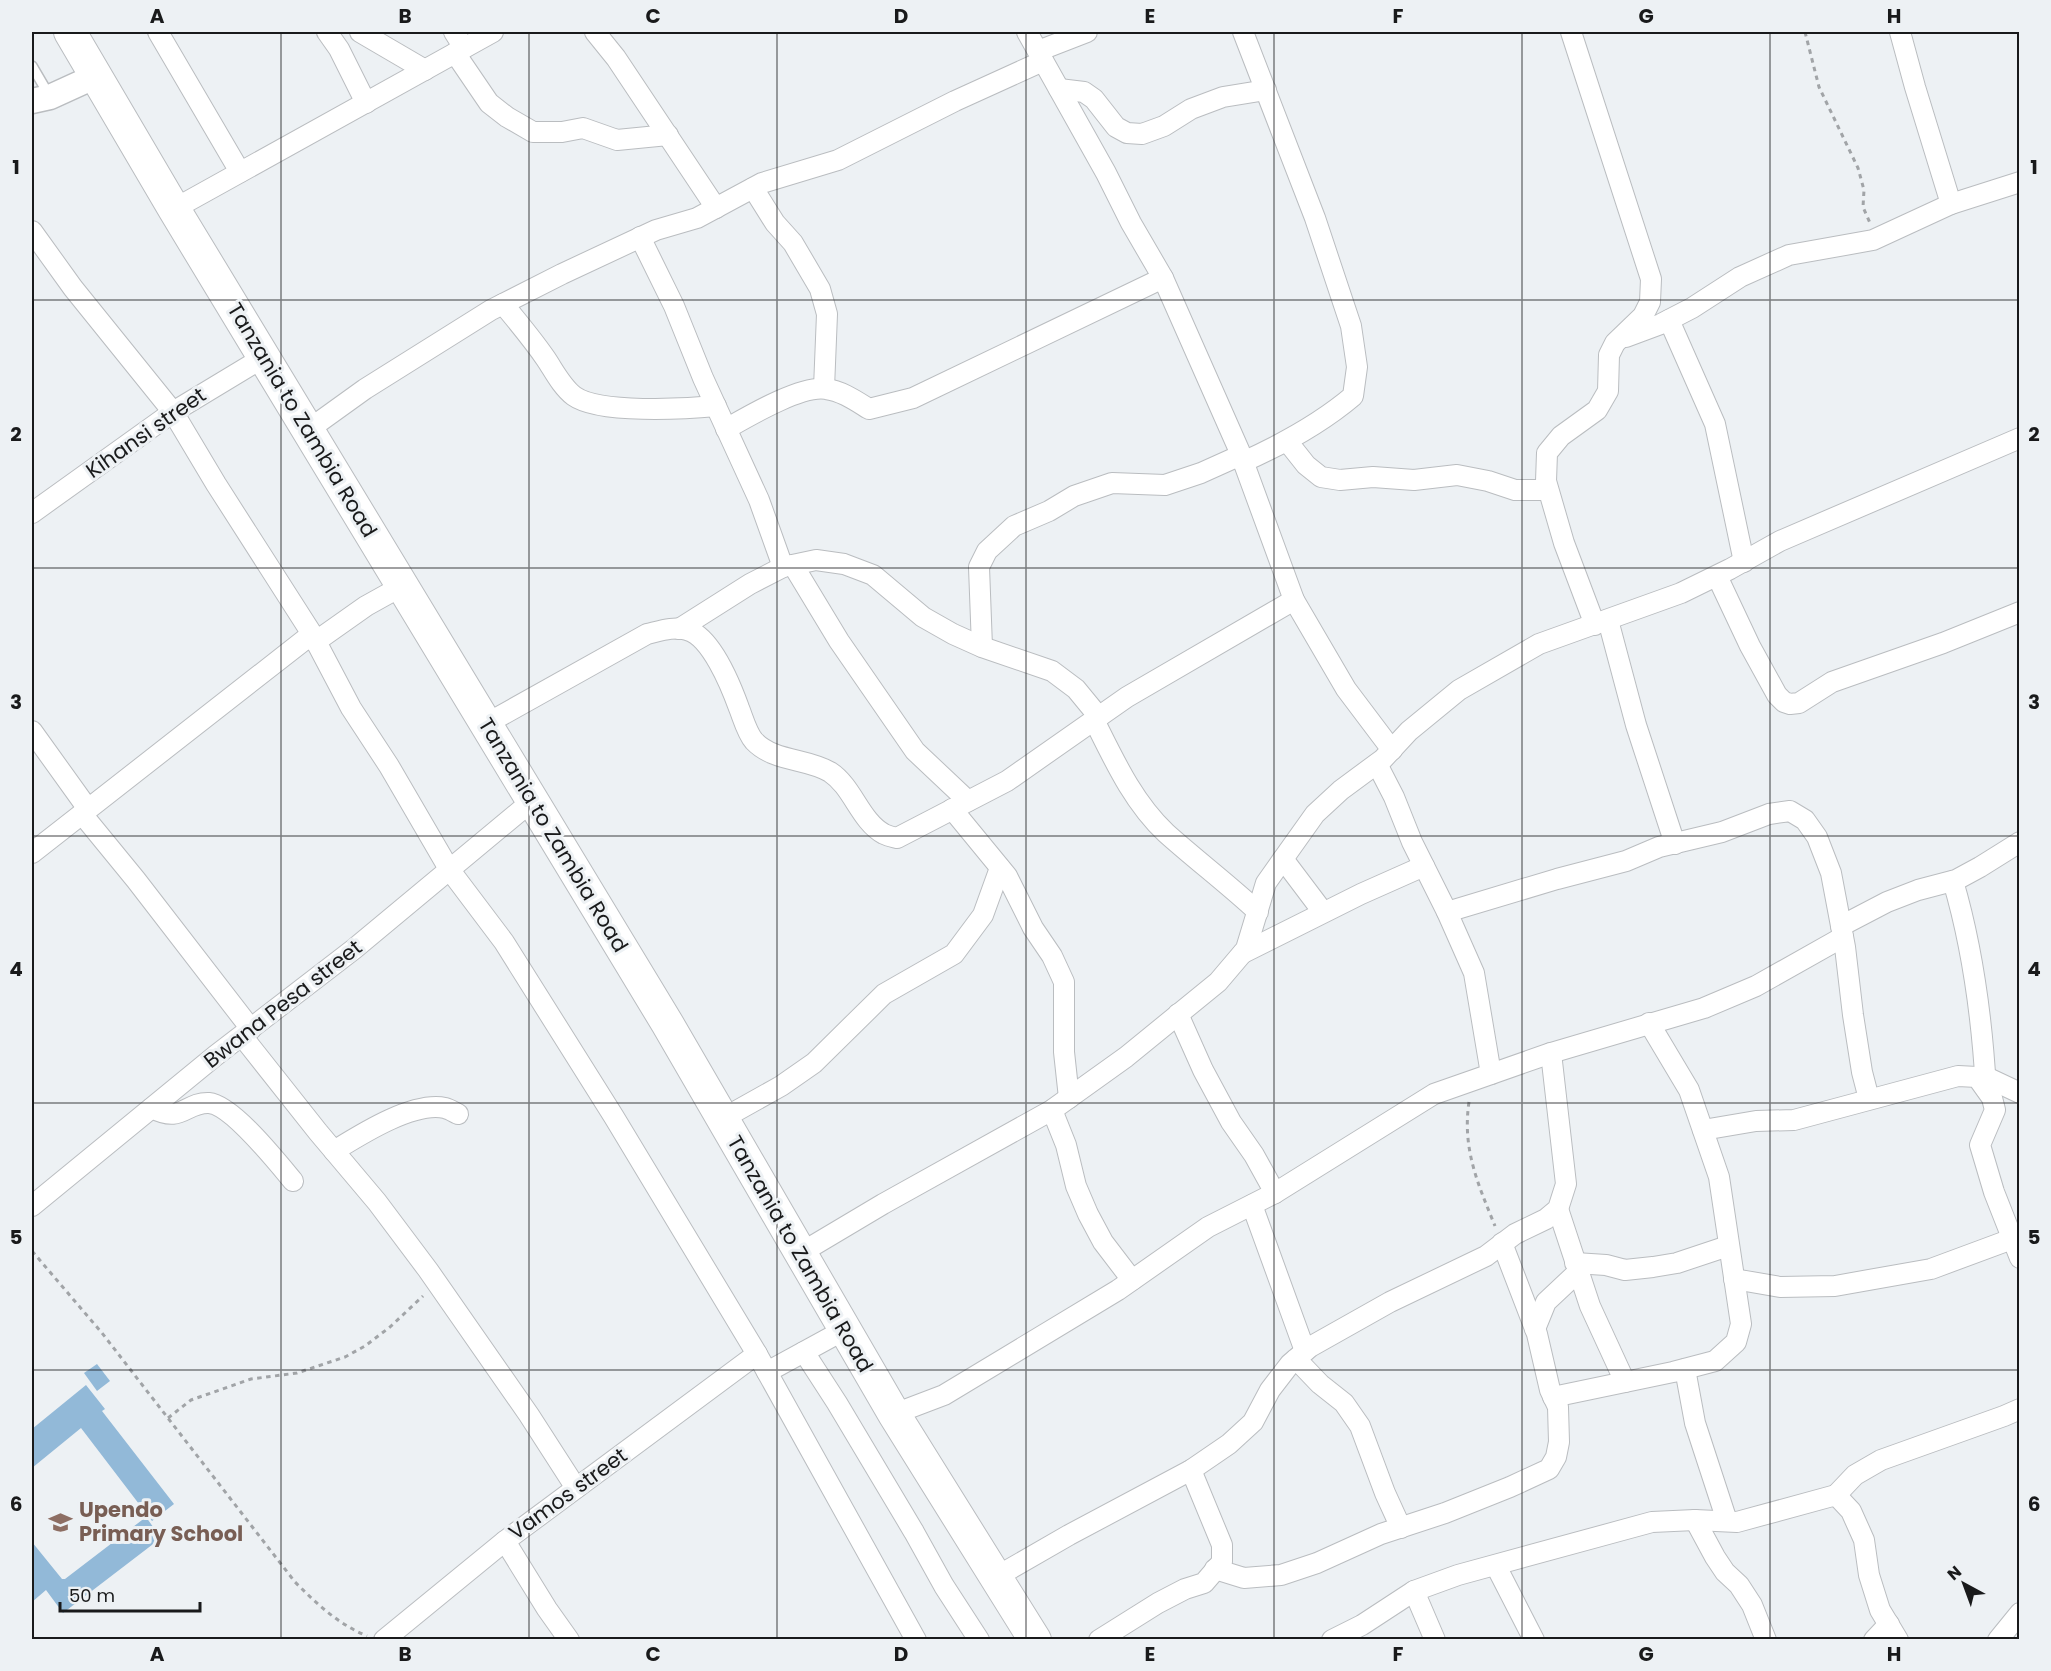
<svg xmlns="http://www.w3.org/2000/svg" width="2051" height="1671" font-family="Poppins,sans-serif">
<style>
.building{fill:#92b9d8}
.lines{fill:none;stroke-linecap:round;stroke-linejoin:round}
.service-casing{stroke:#babdc0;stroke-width:12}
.minor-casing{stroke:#babdc0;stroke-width:22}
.tertiary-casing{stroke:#babdc0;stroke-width:27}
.trunk-casing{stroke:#babdc0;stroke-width:34}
.path{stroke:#a1a4a7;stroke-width:3;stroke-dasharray:4.5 4.5;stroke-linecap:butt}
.service{stroke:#fff;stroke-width:9}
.minor{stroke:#fff;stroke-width:20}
.tertiary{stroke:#fff;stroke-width:24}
.trunk{stroke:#fff;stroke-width:32}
.grid{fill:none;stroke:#191a1b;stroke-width:1.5;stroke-opacity:0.55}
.labels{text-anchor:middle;stroke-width:6;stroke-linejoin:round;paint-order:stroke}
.street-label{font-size:21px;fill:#191a1b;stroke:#edf1f4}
.education-label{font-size:21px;font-weight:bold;fill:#785e54;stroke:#edf1f4;text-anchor:start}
.neatline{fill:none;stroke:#191a1b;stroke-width:2}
.grid-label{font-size:20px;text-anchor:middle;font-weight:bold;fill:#191a1b}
</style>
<rect width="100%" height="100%" fill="#edf1f4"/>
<g class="building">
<polygon points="97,1364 110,1381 97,1391 84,1373"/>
<polygon points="86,1385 105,1409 102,1411 174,1504 152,1521 81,1428 32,1468 32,1429"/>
<polygon points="146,1517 161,1538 63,1613 46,1590 32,1602 32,1542 62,1579 65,1579"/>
</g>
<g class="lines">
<defs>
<polyline id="service" points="32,66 49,95"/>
<g id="minor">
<polyline points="158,32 240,172"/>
<polyline points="327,32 339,49 366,103"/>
<polyline points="360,32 425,70"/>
<polyline points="454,32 464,48"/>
<polyline points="595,32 616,58 716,208"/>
<polyline points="1027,32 1106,173 1131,223 1163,278 1239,450 1294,600 1346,689 1392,750"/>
<path d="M1243,32L1315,218L1351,326L1357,367L1353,396C1320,424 1283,444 1243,462"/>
<polyline points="1571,32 1651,279 1650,302 1643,316 1615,343 1609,355 1608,391 1597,410 1561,436 1547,453 1546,481 1564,543 1595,625"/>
<polyline points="1900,32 1915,87 1951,204"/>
<polyline points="1038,51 1087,32"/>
<polyline points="455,53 489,103 507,117 533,132 562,132 583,128 617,140 668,135"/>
<polyline points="1059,89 1084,92 1094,99 1116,127 1127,133 1142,134 1164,126 1191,109 1223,97 1266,90"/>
<polyline points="753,188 775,223 793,243 820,289 827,314 824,388"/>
<polyline points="174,209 493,32"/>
<polyline points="32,231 73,288 173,412 216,484 312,634 351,708 389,766 449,869 504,942 614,1117 757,1354 916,1640"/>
<polyline points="640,237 674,306 703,378 759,500 783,567"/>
<path d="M503,304C518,322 533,340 546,359C554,371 562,387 574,396C599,414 685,409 716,406"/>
<polyline points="1669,320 1715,424 1744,562"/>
<polyline points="1626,337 1661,324 1692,308 1740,277 1789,255 1873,240 1951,204 2020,182"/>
<path d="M726,429C749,416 801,385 826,389C842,391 856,401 869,409L913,398L1163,278"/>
<polyline points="308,430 365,389 491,310 562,274 656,230 697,218 762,183 838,160 955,101 1043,61"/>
<polyline points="1287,441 1306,465 1321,477 1340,480 1373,477 1414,480 1457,475 1488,481 1515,490 1548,490"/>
<polyline points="32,513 173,412 264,357"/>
<polyline points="793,565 839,641 915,751 968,801"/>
<polyline points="1717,576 1750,646 1777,695 1784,702 1790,704 1799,703 1832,682 1943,643 2020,612"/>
<polyline points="1608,620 1636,725 1675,844"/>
<polyline points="679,629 750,584 783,567 816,560 844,564 873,575 923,617 953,634 982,647 1052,671 1076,689 1099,717"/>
<polyline points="315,642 366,606 402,586"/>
<polyline points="982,647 979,567 987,551 1014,526 1049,511 1074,496 1112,483 1165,485 1201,473 1241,455"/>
<path d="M1094,720C1114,760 1133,802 1166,833C1196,860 1228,884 1258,912"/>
<path d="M486,724L647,634C660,631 674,626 687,630C711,636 731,686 739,708C743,718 747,733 754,741C774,762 807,758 830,772C853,787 860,821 884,834C888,836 893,837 897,838L1007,781L1127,697L1294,600"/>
<polyline points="32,731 88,809"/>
<polyline points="1377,764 1394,797 1412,842 1447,912 1474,973 1491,1074"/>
<polyline points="952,809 1007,876 1033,928 1052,956 1064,982 1064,1052 1069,1098"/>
<polyline points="82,814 136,880 251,1029"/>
<polyline points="32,853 312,634"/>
<polyline points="1283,859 1323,912"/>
<path d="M1953,881C1973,949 1982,1018 1986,1089"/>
<polyline points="1447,912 1557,879 1626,861 1659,847 1722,832 1769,814 1790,811 1805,820 1817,837 1831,873 1845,947 1853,1015 1862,1072 1869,1099"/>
<polyline points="1841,926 1887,902 1918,890 1956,880 1980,867 2020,842"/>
<polyline points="1243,953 1361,894 1424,866"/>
<polyline points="1178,1014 1203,1070 1231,1122 1254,1155 1275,1193"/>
<polyline points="242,1036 318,1132 377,1202 428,1270 529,1415 576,1488"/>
<polyline points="1986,1077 2020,1093"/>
<path d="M152,1108C182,1124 185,1102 209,1103C232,1105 278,1163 293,1181"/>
<polyline points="1052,1110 1066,1145 1076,1186 1088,1214 1103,1242 1132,1280"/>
<polyline points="722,1119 781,1086 814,1063 884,994 954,954 983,915 1000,868"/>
<polyline points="1703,1130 1756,1121 1794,1120 1958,1076 1977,1077 1992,1098 1995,1110 1980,1145 1994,1192 2020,1258"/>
<path d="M334,1151C360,1135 413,1101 445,1108C449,1109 454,1112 458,1114"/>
<polyline points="1252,1205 1305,1351"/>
<polyline points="32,1206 215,1056 354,949 532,801"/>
<polyline points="1558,1209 1590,1306 1625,1382"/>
<polyline points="799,1254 883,1204 1052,1110 1126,1057 1218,982 1246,949 1266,883 1315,814 1341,790 1383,759 1409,731 1459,690 1539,644 1681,593 1730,569 1780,541 2020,438"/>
<polyline points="1575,1263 1606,1265 1625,1270 1653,1267 1677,1263 1728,1246"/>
<polyline points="1734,1279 1780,1287 1835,1286 1931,1269 2020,1236"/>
<polyline points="1535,1329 1546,1302 1578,1272"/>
<polyline points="804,1352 837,1403 914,1532 944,1586 979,1640"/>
<polyline points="1296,1359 1320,1384 1344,1403 1360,1426 1385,1493 1401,1528"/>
<polyline points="1685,1369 1695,1423 1727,1521"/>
<polyline points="767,1372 844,1330"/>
<polyline points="1553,1397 1673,1372 1715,1361 1736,1342 1741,1324 1719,1177 1689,1090 1649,1023"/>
<polyline points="894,1414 944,1395 1118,1290 1208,1227 1275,1193 1434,1094 1551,1053 1704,1008 1756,986 1843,937"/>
<polyline points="1836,1495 1855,1475 1881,1460 2004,1416 2020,1409"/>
<polyline points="1695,1520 1715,1557 1725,1572 1739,1585 1752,1605 1766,1640"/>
<polyline points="505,1541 547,1609 569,1640"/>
<polyline points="1496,1566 1534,1640"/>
<polyline points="1215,1569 1244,1578 1281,1575 1317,1563 1381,1534 1445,1513 1510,1487 1549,1469 1556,1457 1559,1442 1558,1407 1550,1390 1537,1334 1502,1243"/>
<polyline points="996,1577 1069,1535 1191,1470 1229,1444 1253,1422 1270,1390 1290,1364 1310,1347 1390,1302 1486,1256 1515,1234 1546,1219 1558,1209 1566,1184 1551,1053"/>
<polyline points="1414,1591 1435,1640"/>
<polyline points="384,1640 505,1541 757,1354"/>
<polyline points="1099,1640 1158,1603 1185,1589 1204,1583 1222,1562 1222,1545 1191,1470"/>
<polyline points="1332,1640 1362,1625 1414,1591 1458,1575 1652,1522 1695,1520 1737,1522 1836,1495 1851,1511 1864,1540 1869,1575 1880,1610 1898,1640"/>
<polyline points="1874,1640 1889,1624"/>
<polyline points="1998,1640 2020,1613"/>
</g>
<polyline id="tertiary" points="32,101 50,97 96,76"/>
<polyline id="trunk" points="70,32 174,209 667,1023 894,1414 1035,1640"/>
</defs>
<use href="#service" class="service-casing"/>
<use href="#minor" class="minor-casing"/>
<use href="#tertiary" class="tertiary-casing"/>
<use href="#trunk" class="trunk-casing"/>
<g class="path">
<polyline points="1805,32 1819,87 1858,168 1864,190 1863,207 1870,223"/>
<path d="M1469,1102C1462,1149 1478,1184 1495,1226"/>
<path d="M32,1251L102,1333L295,1582C317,1604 338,1624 367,1636"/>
<polyline points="168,1418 191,1400 251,1379 297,1373 345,1357 365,1346 390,1327 423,1296"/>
</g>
<use href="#service" class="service"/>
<use href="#minor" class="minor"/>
<use href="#tertiary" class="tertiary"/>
<use href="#trunk" class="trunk"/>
</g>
<path class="grid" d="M281,32V1640M529,32V1640M777,32V1640M1026,32V1640M1274,32V1640M1522,32V1640M1770,32V1640M32,300H2020M32,568H2020M32,836H2020M32,1103H2020M32,1370H2020"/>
<defs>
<symbol id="school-bare" viewBox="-9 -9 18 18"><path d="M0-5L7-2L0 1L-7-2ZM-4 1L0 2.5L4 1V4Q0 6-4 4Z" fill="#8d6e63" stroke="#edf1f4" stroke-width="2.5" paint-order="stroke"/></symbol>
</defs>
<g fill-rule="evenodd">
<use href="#school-bare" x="44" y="1506" width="33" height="33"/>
</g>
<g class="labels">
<g class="street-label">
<text transform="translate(302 420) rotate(59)" y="7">Tanzania to Zambia Road</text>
<text transform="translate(146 433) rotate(-35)" y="7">Kihansi street</text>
<text transform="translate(553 835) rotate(59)" y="7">Tanzania to Zambia Road</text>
<text transform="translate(283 1004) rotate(-38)" y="7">Bwana Pesa street</text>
<text transform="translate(800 1254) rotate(60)" y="7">Tanzania to Zambia Road</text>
<text transform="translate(568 1494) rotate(-36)" y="7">Vamos street</text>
</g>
<g class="education-label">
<text x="79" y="1517">Upendo<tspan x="79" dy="24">Primary School</tspan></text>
</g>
</g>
<rect width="2051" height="1671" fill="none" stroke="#edf1f4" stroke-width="66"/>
<g transform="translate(1964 1584) rotate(319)" stroke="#edf1f4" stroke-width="4.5" paint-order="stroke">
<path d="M0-4.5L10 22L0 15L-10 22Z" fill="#191a1b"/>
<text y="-9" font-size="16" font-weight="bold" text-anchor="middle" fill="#191a1b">N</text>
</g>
<path d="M60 1602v9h140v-9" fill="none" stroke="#191a1b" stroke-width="3"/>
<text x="69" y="1602" font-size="18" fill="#191a1b" stroke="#edf1f4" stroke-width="4.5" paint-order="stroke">50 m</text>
<rect x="33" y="33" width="1985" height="1605" class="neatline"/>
<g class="grid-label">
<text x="157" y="23">A</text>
<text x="405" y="23">B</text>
<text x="653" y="23">C</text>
<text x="901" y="23">D</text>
<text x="1150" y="23">E</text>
<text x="1398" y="23">F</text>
<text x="1646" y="23">G</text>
<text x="1894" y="23">H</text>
<text x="16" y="174">1</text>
<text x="2034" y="174">1</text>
<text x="16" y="441">2</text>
<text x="2034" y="441">2</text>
<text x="16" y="709">3</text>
<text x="2034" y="709">3</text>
<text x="16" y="976">4</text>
<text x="2034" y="976">4</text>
<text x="16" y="1244">5</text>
<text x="2034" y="1244">5</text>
<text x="16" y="1511">6</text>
<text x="2034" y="1511">6</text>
<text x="157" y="1661">A</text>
<text x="405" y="1661">B</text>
<text x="653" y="1661">C</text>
<text x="901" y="1661">D</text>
<text x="1150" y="1661">E</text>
<text x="1398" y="1661">F</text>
<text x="1646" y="1661">G</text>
<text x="1894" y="1661">H</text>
</g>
</svg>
